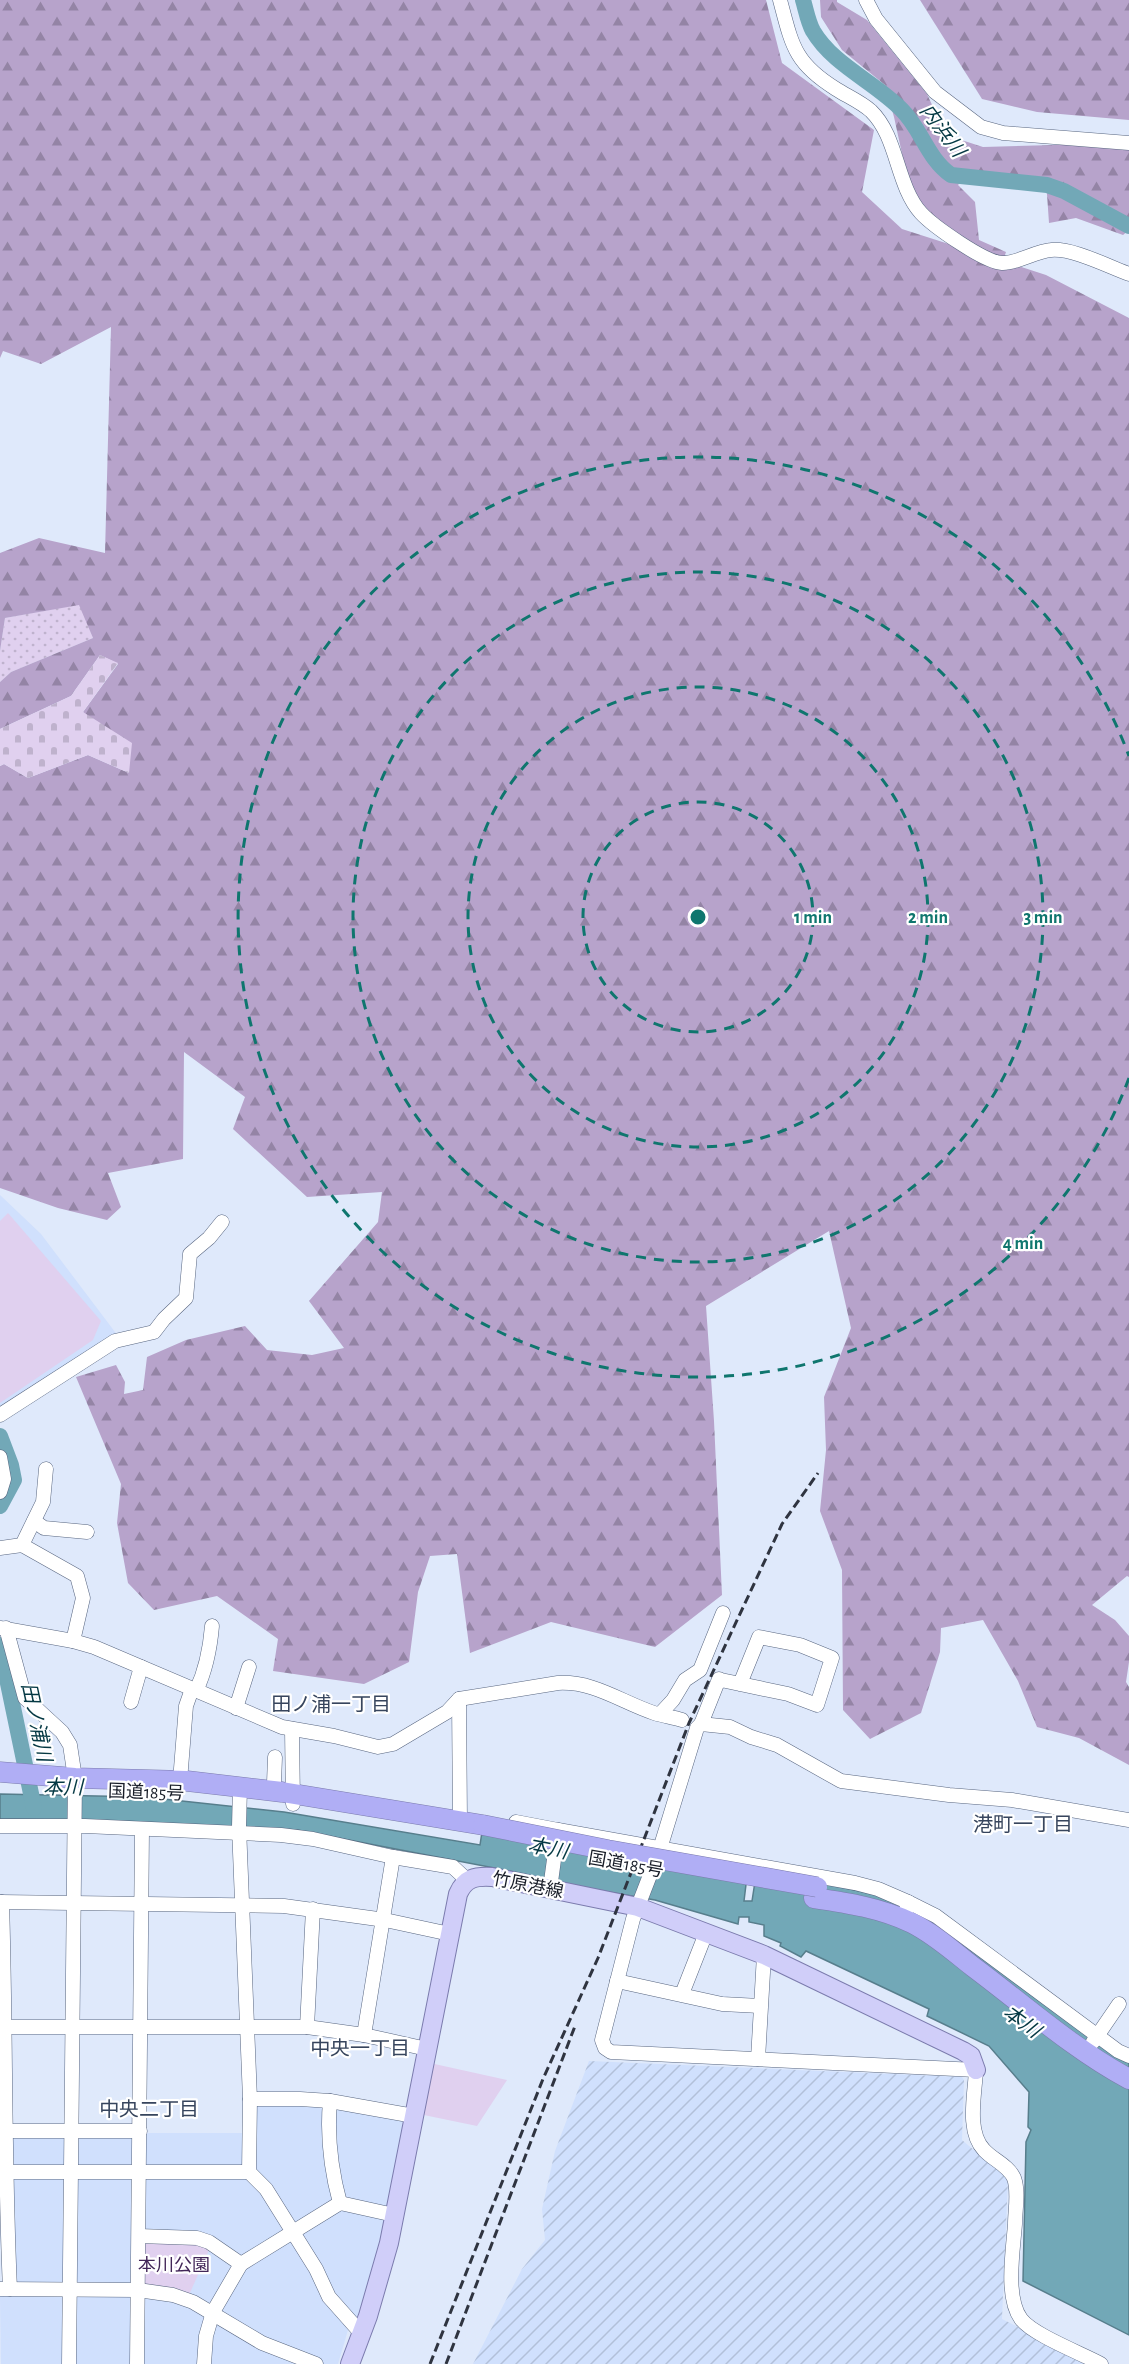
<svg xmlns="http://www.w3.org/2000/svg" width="1129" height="2364" font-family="'Alegreya Sans','Noto Sans JP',sans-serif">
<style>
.built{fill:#d0e0fd}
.industrial{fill:url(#industrial-furrows)}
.grass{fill:url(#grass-dots)}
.forest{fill:url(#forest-firs)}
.cemetery{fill:url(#cemetery-stones)}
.green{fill:#e0d0ef}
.water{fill:#72a8b7;stroke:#577e8c;stroke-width:1.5}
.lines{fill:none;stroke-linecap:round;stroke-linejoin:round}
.river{stroke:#72a8b7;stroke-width:16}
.minor-casing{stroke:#586680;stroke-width:15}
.major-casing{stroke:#7b7bad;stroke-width:20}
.highway-casing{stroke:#7b7bad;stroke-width:21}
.minor{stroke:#fff;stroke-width:14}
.major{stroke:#d0cef9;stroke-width:18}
.highway{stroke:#b0aef5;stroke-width:20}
.rail{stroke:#2f3440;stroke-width:3;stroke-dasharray:9 4.5;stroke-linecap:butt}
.highway-bridge-casing{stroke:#7b7bad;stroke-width:21;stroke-linecap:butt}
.highway-bridge{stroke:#b0aef5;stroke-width:20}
.ring{fill:none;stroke:#0f766e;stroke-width:3;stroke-dasharray:10 8}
.labels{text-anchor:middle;stroke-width:4.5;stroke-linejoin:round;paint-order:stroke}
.street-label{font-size:18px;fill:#181d28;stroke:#fff}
.park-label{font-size:18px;fill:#422658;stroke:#fff}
.water-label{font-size:20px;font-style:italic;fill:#053944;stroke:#fff}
.neighbourhood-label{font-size:20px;fill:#37455d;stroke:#fff}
.centre{fill:#0f766e;stroke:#fff;stroke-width:3}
.ring-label{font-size:18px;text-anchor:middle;font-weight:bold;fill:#0f766e;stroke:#fff;stroke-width:4.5;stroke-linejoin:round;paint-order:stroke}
</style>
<defs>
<pattern id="industrial-furrows" width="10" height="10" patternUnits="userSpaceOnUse" patternTransform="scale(1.5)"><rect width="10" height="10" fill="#d0e0fd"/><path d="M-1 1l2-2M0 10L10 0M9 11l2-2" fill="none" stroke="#b2c0d9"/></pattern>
<pattern id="grass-dots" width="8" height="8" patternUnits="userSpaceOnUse" patternTransform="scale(1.5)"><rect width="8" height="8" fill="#e0d0ef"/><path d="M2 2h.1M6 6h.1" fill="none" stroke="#bfb2cd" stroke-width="1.8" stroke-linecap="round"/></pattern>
<pattern id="forest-firs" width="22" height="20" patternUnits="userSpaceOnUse" patternTransform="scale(1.5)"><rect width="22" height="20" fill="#b7a3cb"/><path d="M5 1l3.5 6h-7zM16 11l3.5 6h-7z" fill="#9484a5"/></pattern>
<pattern id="cemetery-stones" width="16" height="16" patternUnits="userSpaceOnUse" patternTransform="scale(1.5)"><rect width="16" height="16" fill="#e0d0ef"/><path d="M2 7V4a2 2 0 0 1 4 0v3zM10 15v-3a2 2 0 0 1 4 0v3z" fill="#bfb2cd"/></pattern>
</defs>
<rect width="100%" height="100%" fill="#dfe9fb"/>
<g class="built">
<polygon points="0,1195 41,1234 118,1336 0,1409"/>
<polygon points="257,2100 327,2103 406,2118 374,2280 362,2309 348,2330 338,2364 74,2364 76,2284 14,2287 4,2133 257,2133"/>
<polygon points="0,2295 63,2296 63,2364 1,2364"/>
</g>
<polygon class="industrial" points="589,2061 962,2077 964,2080 962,2140 1008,2179 1002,2319 1092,2364 473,2364 522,2269 545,2240 542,2209 555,2151"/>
<polygon class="grass" points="80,604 93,638 11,672 0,682 0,651 5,618"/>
<g class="forest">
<polygon points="0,0 766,0 782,63 874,130 862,192 902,229 980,254 936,223 911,195 894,117 885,85 842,50 821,17 820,0 837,0 837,2 867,20 927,94 946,135 983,147 1129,143 1129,230 1123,235 1076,218 1049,223 1046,180 968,173 958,185 975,202 979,240 1006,252 1003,261 1046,275 1129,318 1129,1577 1127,1576 1092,1605 1115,1620 1129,1636 1129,1662 1126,1682 1129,1687 1129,1765 1079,1738 1037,1727 1018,1681 983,1620 941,1628 940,1652 921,1713 870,1739 843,1710 842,1570 820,1511 826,1450 824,1397 851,1328 829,1231 706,1306 714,1421 722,1595 655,1647 551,1622 470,1653 457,1554 430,1556 418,1592 409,1662 364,1684 273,1671 278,1639 217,1596 154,1610 128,1583 117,1523 121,1484 76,1377 116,1365 125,1382 124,1394 143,1390 147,1357 186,1340 245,1326 267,1350 312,1355 344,1348 309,1301 378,1222 382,1192 307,1197 233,1129 245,1097 184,1052 183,1159 108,1173 121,1207 107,1220 58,1208 0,1188 0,766 4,764 28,778 88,755 129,773 83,712 118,664 100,655 71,696 0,729 0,682 11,672 93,638 79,605 5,618 0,651 0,553 39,538 105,553 111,327 41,364 3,351 0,358"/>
<polygon points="920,0 1129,0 1129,120 1037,112 982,99"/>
</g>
<polygon class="cemetery" points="100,655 118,663 83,712 132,743 129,773 88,755 28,778 4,764 0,766 0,729 71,696"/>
<g class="green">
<polygon points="8,1213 101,1321 93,1340 0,1403 0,1221"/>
<polygon points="430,2063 507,2080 477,2126 419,2114"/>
<polygon points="184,2240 210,2248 189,2295 146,2287 142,2283 142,2242"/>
</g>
<polygon class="water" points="0,1794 145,1797 284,1812 480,1845 484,1819 748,1868 744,1901 752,1901 757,1869 887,1897 915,1908 1129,2060 1129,2335 1023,2281 1026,2142 1031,2130 1028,2127 1029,2092 989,2046 927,2016 929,2009 806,1951 801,1957 780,1946 781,1943 764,1936 764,1925 749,1922 749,1917 739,1917 738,1924 655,1900 551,1882 525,1874 297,1830 121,1821 0,1819"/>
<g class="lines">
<g class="river">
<path d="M803,0C806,10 808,22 813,31C833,65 875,82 902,110C922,130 927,158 951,175L1047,185L1064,191L1129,226"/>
<polyline points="0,1436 11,1465 14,1480 0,1506"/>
<polyline points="0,1645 34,1808"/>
</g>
<defs>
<g id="minor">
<path d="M780,0C792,45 794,63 836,89C847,96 861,102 871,111C898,137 896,185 921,213C933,226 984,262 1002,263C1016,264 1036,251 1051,250C1073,248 1107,266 1129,274"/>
<polyline points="866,0 876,19 935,92 981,127 1003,133 1129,143"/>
<polyline points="0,1415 115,1341 154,1332 164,1319 186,1298 190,1254 209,1238 222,1222"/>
<polyline points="0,1457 4,1479 0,1492"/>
<polyline points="34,1521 44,1528 87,1532"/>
<polyline points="22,1545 77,1576 83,1598 73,1641"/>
<polyline points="0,1548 22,1545 43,1502 46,1469"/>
<path d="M0,1628L73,1641L94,1647L282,1727L334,1736L378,1747L393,1744L447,1712L459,1699L558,1683C594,1681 621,1702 654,1713C663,1716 672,1717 682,1720"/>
<polyline points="6,1628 25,1698 62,1732 70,1745 75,1778 69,2364"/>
<path d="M196,1691C206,1670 210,1650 212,1626"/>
<polyline points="459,1699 460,1822"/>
<polyline points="131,1702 141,1667"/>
<polyline points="236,1708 249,1667"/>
<polyline points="660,1714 673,1700 685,1680 700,1670 723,1613"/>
<polyline points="701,1724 719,1679 721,1680 788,1694 817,1705 832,1658 800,1645 759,1637 740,1684"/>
<polyline points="292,1729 293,1804"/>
<polyline points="180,1781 186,1706 192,1689"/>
<polyline points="274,1783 275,1757"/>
<polyline points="240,1787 239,1827 250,2099 249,2172 266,2189 316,2269 329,2297 361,2333"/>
<polyline points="516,1822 558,1830"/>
<polyline points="0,1826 85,1826 281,1835 313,1839 393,1857 453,1867 467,1880"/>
<polyline points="550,1889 558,1830 855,1883 878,1889 908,1902 904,1920"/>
<polyline points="0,1902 284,1906 385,1920 450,1934"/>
<path d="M2,1902C6,2031 4,2160 10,2289"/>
<polyline points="908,1902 936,1916 1118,2051 1129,2056"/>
<polyline points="617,1981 722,2004 760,2006"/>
<polyline points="682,1994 706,1933"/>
<polyline points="6,2027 307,2027 364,2035 427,2049"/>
<polyline points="307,2027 313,1909"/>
<polyline points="364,2035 393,1857"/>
<polyline points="1093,2042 1119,2004"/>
<polyline points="758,2059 764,1955"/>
<polyline points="250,2099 300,2099 330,2101 414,2116"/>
<polyline points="5,2131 140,2131"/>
<polyline points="0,2172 249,2172"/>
<polyline points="340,2203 394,2215"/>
<polyline points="139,2236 197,2238 209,2242 241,2264"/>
<polyline points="0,2289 138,2290 173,2295 193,2302 262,2343 316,2364"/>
<polyline points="137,2364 142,1829"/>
<path d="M204,2364L206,2336L213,2312L241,2264L340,2203C331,2170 327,2135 330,2101"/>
<path d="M1101,2364C1083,2354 1033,2335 1021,2319C1005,2297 1013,2251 1015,2224C1015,2210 1019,2192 1014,2178C1008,2165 993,2160 984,2150C966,2131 975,2094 976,2070L611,2052L605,2048L602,2040L633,1919L659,1852L697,1728L701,1724L730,1727L751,1737L777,1745L841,1781L949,1795L1012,1800L1129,1820"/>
</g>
<path id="major" d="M350,2364L368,2316L389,2243L458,1894C465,1878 475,1876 492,1877L638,1907L764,1955L963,2051L971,2056L976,2070"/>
<g id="highway">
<polyline points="0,1772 75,1778 187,1781 282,1792 483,1825"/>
<path d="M814,1898C848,1903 881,1908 912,1923C934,1934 953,1951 972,1966C1023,2004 1073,2049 1129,2079"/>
</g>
</defs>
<use href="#minor" class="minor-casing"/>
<use href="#major" class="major-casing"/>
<use href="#highway" class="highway-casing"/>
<use href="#minor" class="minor"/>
<use href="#major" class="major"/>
<use href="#highway" class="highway"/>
<g class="rail">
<polyline points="430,2364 543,2079 598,1958 689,1723 782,1524 818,1473"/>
<polyline points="446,2364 575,2026"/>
</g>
<defs>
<polyline id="highway-bridge" points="483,1825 608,1850 817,1887"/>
</defs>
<use href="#highway-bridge" class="highway-bridge-casing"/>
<use href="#highway-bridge" class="highway-bridge"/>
</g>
<g class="ring">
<circle cx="698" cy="917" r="115"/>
<circle cx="698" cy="917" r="230"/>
<circle cx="698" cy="917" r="345"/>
<path d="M1129 1078A460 460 0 1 1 1129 756"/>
</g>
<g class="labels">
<g class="street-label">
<text transform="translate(146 1792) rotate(2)" y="6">国道185号</text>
<text transform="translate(626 1864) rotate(10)" y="6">国道185号</text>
<text transform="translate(528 1885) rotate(11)" y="6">竹原港線</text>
</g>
<g class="park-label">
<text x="174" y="2271">本川公園</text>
</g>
<g class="water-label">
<text transform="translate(943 130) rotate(53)" y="7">内浜川</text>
<text transform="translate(37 1722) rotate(78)" y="7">田ノ浦川</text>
<text x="63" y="1794">本川</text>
<text transform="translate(548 1848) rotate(11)" y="7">本川</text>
<text transform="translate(1022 2021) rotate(36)" y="7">本川</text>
</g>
<g class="neighbourhood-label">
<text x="331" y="1711">田ノ浦一丁目</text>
<text x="1023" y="1831">港町一丁目</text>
<text x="360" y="2055">中央一丁目</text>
<text x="149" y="2116">中央二丁目</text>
</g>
</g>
<circle cx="698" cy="917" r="9" class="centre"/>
<g class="ring-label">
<text x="813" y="923">1 min</text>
<text x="928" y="923">2 min</text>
<text x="1043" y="923">3 min</text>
<text x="1023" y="1249">4 min</text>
</g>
</svg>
